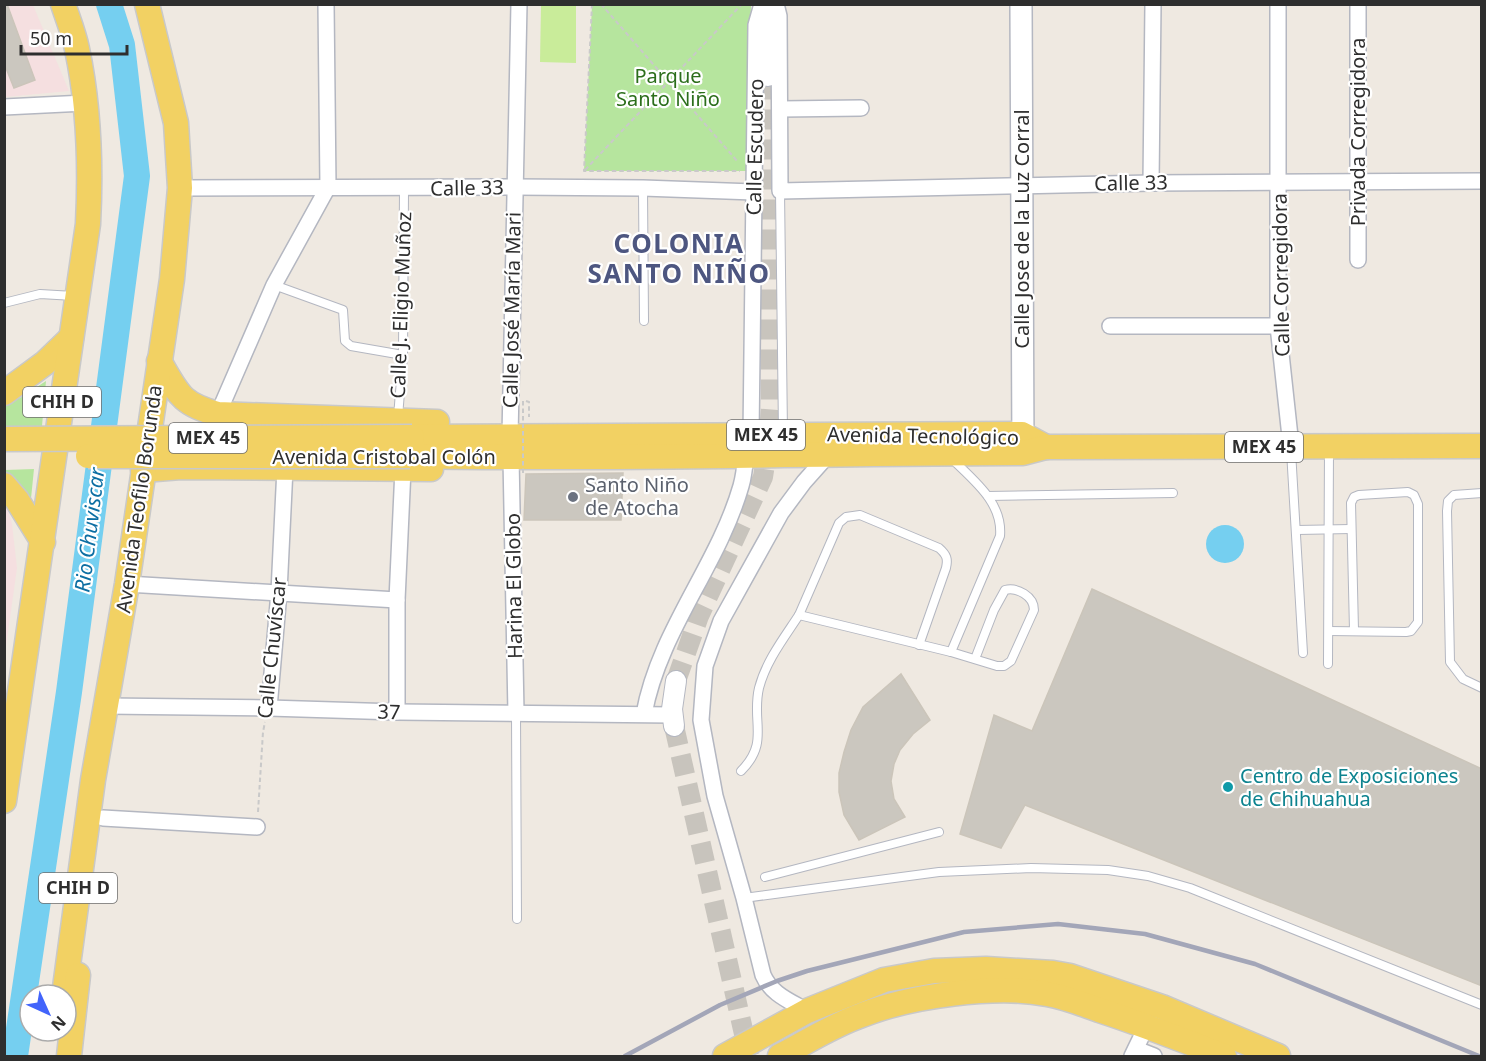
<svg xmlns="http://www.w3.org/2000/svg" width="1486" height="1061" font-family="'Noto Sans',sans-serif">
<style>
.medical{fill:#f5dfe0}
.green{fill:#b6e59e}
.pitch{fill:#c9ec9a}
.water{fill:#75cff0}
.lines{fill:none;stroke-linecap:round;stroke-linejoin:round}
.river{stroke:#75cff0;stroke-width:26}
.building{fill:#cbc7bf;stroke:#cbc5ba;stroke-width:1.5}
.tertiary-tunnel{stroke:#c8c4bd;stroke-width:20;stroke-dasharray:20 10;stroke-linecap:butt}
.service-casing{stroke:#b4b7c1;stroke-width:10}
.minor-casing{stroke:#b4b7c1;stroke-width:18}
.tertiary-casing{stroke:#b4b7c1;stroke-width:22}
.secondary-casing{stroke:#b4b7c1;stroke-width:24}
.primary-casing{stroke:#c9c9c9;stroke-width:27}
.path{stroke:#c9c9c9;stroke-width:2;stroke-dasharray:4.5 3;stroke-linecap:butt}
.service{stroke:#fff;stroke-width:8}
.minor{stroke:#fff;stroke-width:15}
.tertiary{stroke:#fff;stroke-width:20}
.secondary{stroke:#fff;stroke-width:21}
.primary{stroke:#f2d163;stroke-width:24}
.rail{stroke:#a3a6b8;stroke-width:4.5}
.primary-bridge-casing{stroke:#c9c9c9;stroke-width:27;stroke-linecap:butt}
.path-bridge{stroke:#c9c9c9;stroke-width:2;stroke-dasharray:4.5 3;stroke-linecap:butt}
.primary-bridge{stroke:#f2d163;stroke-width:24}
.worship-dot{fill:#6b7280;stroke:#fff;stroke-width:2}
.culture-dot{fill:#0f9aa8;stroke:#fff;stroke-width:2}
.labels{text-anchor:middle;stroke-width:4.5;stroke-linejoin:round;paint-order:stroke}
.shield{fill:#fff;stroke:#6d6d6d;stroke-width:1.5}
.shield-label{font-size:18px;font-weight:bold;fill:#2e2e2e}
.park-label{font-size:20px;fill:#2c6e1b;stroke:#fff}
.street-label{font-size:20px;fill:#2e2e2e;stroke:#fff}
.worship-label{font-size:20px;fill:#5b616d;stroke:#fff;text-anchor:start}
.culture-label{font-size:20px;fill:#0d838f;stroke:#fff;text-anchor:start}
.water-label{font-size:21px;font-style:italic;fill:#0d6fa3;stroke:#fff}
.district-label{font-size:26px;font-weight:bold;letter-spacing:1.5px;fill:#4d5680;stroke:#fff}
</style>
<rect width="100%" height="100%" fill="#efe9e1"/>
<g class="medical">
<polygon points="5,5 33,5 69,91 5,97"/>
<polygon points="5,500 12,524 17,568 5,653"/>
</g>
<g class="green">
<polygon points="592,5 751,5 746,171 584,171"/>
<polygon points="46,381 42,426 5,428 5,402 20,398"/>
<polygon points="34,469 28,528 5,478 5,470"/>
</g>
<polygon class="pitch" points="541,5 576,5 576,63 540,62"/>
<circle class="water" cx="1225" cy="544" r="19"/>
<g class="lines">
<polyline class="river" points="15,1056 69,692 137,176 122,45 109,4"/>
</g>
<g class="building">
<polygon points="4,4 7,4 35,80 14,88 4,63"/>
<polygon points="623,473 621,520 524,520 526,474"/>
<polygon points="1092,589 1482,769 1482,986 1025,805 1001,848 960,834 994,715 1032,731"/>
<polygon points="901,674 930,720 913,734 900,750 894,764 891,781 894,799 905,817 859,840 844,815 839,792 839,773 844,752 851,730 863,707"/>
</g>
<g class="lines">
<g class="tertiary-tunnel">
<polyline points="676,681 699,616 763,477 768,445 771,407 768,76"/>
<polyline points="674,726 749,1056"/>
</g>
<defs>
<g id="service">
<polyline points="643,188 644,321"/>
<polyline points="780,191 783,432"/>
<polyline points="274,285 343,310 345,341 351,346 403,355"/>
<polyline points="4,303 40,294 74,296"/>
<polyline points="398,417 403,355 404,189"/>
<polyline points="1291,451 1303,653"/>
<path d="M951,458C973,480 1003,502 1000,536L951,652L997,666H1004L1011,661L1034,610C1034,596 1017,587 1005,590L994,610L975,659"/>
<polyline points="1482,493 1454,495 1448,501 1447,511 1450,662 1463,679 1482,688"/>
<polyline points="988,496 1173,493"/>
<polyline points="1297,530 1351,529"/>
<path d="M799,615L839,523L846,517L860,515L939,548C947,555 948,559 946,568L919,645"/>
<polyline points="1329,631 1406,632 1411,631 1418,622 1418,504 1414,495 1408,492 1359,495 1354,497 1351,503 1354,630"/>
<polyline points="1328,664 1329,449"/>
<polyline points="516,713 517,919"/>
<path d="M741,771C770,742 751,722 759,688C766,661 784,638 799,615L951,652"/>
<polyline points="765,877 939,832"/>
<polyline points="744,898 939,872 1031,868 1108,870 1148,876 1190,888 1482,1005"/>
</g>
<g id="minor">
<polyline points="776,4 779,16 780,191 1151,183 1482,181"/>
<polyline points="1278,4 1278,326 1291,446"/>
<polyline points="1358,4 1358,260"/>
<polyline points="4,107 85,103"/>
<polyline points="781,109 861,108"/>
<polyline points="1151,183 1153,4"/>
<polyline points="180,188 515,187 643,188 754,192"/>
<polyline points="1110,326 1278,326"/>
<polyline points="218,414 274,285 328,187 326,4"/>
<polyline points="751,435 756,25 762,4"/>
<polyline points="510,436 519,4"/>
<polyline points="511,458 516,713"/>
<polyline points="127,584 397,600"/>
<polyline points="106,706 269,708 397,712 672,715"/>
<polyline points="269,708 279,592 285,468"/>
<polyline points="397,712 397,600 403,469"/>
<path d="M644,714C659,631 718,566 741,486C744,476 745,465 746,454"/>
<polyline points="103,818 257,827"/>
<path d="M807,1011C790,1001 771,994 763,975L744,898L715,796L701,720L705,666L721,621L781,513L804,482L829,454"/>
<polyline points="1136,1049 1154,1056"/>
<polyline points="1132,1056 1147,1025"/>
</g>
<g id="tertiary">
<polyline points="768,76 769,4"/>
<polyline points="674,726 672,709 676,681"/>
</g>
<polyline id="secondary" points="1021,4 1023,451"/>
<g id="primary">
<path d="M159,361C178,393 180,404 218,414L437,422"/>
<polyline points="4,393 45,363 71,338"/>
<polyline points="412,437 1022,434 1046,447"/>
<path d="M410,456C614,460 819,453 1023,453L1046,447L1482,446"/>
<polyline points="143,470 181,467 431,469"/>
<polyline points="4,485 17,500 43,542"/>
<path d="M4,801L88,224C91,166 89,106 77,49C74,34 68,19 63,4"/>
<polyline points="64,995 93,780 127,584 172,279 180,188 176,123 147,4"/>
<polyline points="69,1056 78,975"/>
<polyline points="725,1056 807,1011 884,980 934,971 986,969 1053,973 1070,976 1162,1007 1278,1056"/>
<path d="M780,1056C807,1042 833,1025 862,1015C910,996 996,984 1047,994C1065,997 1082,1004 1099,1010C1142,1024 1183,1040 1224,1056"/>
</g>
</defs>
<use href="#service" class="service-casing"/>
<use href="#minor" class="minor-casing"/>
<use href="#tertiary" class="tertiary-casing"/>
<use href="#secondary" class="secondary-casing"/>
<use href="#primary" class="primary-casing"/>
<g class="path">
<polyline points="592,4 584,171 740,171"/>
<polyline points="601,4 738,162"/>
<polyline points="585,170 742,4"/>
<polyline points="526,401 529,402 529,417"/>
<polyline points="258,812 263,732 265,722"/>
</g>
<use href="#service" class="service"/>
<use href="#minor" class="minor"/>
<use href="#tertiary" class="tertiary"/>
<use href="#secondary" class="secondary"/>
<use href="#primary" class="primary"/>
<polyline class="rail" points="625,1056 720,1005 777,981 807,971 964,932 1058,924 1145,934 1255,964 1479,1056"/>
<defs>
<g id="primary-bridge">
<polyline points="4,439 412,437"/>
<polyline points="88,456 410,456"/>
</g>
</defs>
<use href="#primary-bridge" class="primary-bridge-casing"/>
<polyline class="path-bridge" points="523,401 523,475"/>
<use href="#primary-bridge" class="primary-bridge"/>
</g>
<circle class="worship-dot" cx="573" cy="497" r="6"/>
<circle class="culture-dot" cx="1228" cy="787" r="6"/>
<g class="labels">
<g class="shield">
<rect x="23" y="387" width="78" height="30" rx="4.5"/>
<rect x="727" y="420" width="78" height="30" rx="4.5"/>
<rect x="169" y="423" width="78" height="30" rx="4.5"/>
<rect x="1225" y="432" width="78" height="30" rx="4.5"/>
<rect x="39" y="873" width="78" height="30" rx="4.5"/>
</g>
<g class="shield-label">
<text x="62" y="408">CHIH D</text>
<text x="766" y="441">MEX 45</text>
<text x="208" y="444">MEX 45</text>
<text x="1264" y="453">MEX 45</text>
<text x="78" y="894">CHIH D</text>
</g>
<g class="park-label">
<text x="668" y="83">Parque<tspan x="668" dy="23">Santo Niño</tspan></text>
</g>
<g class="street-label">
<text transform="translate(1358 132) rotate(-90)" y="7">Privada Corregidora</text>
<text transform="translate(755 147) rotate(-89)" y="7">Calle Escudero</text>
<text transform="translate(1131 183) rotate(-1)" y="7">Calle 33</text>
<text transform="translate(467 188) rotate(-1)" y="7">Calle 33</text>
<text transform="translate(1022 229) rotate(-90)" y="7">Calle Jose de la Luz Corral</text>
<text transform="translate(1281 275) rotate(-91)" y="7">Calle Corregidora</text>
<text transform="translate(401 305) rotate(-88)" y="7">Calle J. Eligio Muñoz</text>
<text transform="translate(512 310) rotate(-89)" y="7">Calle José María Mari</text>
<text transform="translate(923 436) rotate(1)" y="7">Avenida Tecnológico</text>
<text x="384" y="464">Avenida Cristobal Colón</text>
<text transform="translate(139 499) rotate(-82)" y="7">Avenida Teofilo Borunda</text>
<text transform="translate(514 586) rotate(-91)" y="7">Harina El Globo</text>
<text transform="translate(272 648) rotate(-84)" y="7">Calle Chuvíscar</text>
<text transform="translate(389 712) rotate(2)" y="7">37</text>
</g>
<g class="worship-label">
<text x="585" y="492">Santo Niño<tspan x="585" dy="23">de Atocha</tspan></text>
</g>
<g class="culture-label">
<text x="1240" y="783">Centro de Exposiciones<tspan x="1240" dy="23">de Chihuahua</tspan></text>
</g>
<g class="water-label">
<text transform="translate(90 530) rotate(-83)" y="7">Rio Chuviscar</text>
</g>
<g class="district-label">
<text x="679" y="253">COLONIA<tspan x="679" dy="30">SANTO NIÑO</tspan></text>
</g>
</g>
<rect width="1486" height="1061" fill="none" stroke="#2e2e2e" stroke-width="12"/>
<g transform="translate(48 1013) rotate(135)"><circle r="28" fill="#ffffff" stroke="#ababab" stroke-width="1.5"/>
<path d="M0-4.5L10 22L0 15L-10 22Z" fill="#4264fb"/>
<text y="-9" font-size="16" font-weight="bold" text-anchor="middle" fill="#2e2e2e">N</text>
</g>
<path d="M21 45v9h106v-9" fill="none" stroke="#2e2e2e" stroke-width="3"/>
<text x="30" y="45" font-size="18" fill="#2e2e2e" stroke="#ffffff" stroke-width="4.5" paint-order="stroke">50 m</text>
</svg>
